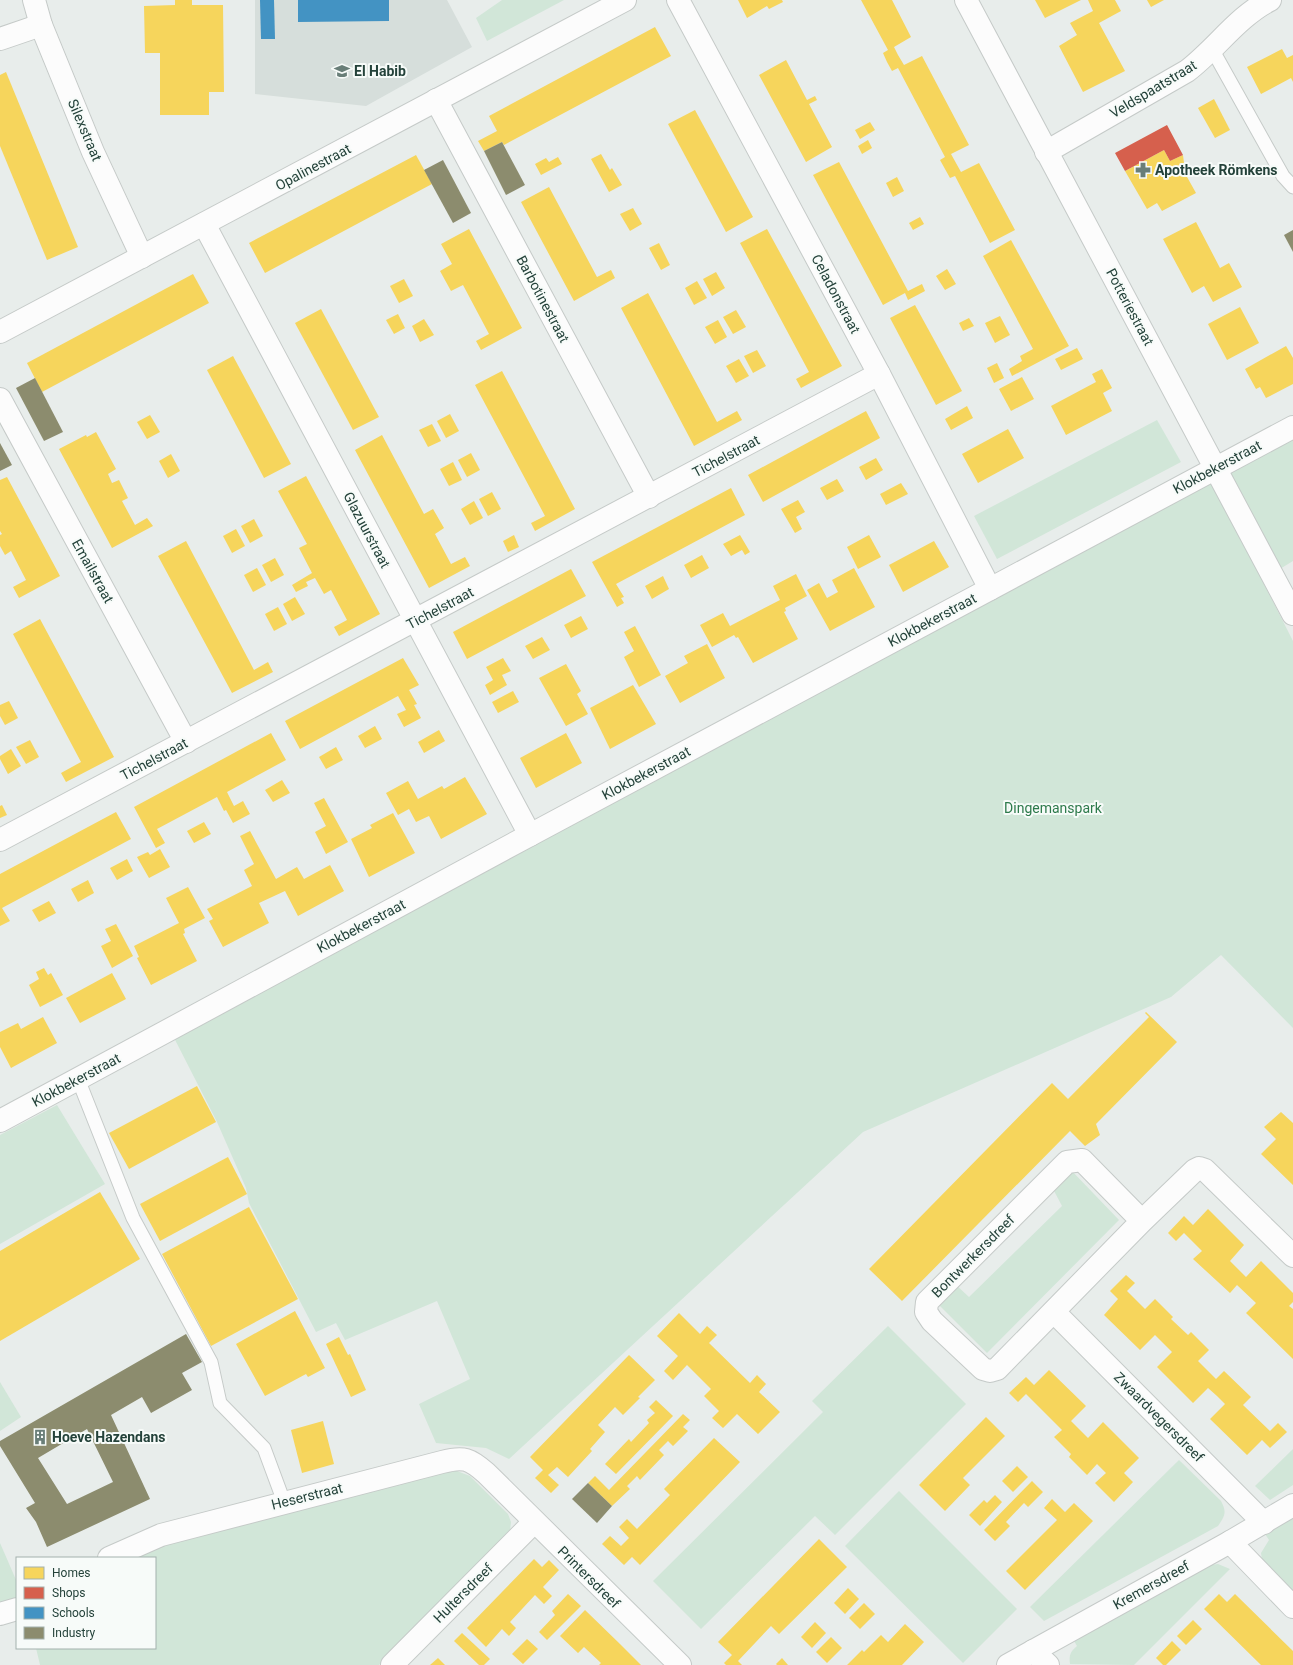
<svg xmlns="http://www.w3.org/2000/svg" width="1293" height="1665" font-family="Roboto,sans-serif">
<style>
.built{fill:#d6dedb}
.green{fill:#d1e6d8}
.homes{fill:#f6d55c}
.shops{fill:#d6604d}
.schools{fill:#4393c3}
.industry{fill:#8c8c6e;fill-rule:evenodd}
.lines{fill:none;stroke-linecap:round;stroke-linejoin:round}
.service-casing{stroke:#c5cac8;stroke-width:15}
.minor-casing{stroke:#c5cac8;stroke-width:24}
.tertiary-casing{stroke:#c5cac8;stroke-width:24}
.service{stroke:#fcfcfc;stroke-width:13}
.minor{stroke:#fcfcfc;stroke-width:22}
.tertiary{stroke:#fcfcfc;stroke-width:22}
.labels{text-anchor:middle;stroke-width:4;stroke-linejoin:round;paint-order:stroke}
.poi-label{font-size:14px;font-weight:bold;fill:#24423a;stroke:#f7fbf9;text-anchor:start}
.street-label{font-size:14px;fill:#24423a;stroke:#f7fbf9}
.park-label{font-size:14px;fill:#2d7a4b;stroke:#f7fbf9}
</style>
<rect width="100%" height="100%" fill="#e8edeb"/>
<polygon class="built" points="255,0 447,0 472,47 366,106 255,94"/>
<g class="green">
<polygon points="502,0 564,0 487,41 476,18"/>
<polygon points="1157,420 1181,462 997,559 974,516"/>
<polygon points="1293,430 1293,561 1262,580 1293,641 1293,1028 1221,955 1171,997 863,1132 509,1459 486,1448 436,1443 419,1404 470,1379 437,1301 345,1340 336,1323 316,1332 249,1203 246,1188 217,1122 170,1030"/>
<polygon points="57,1105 105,1184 0,1244 0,1135"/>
<polygon points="1070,1169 1119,1220 987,1353 936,1302 954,1283 969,1297 1062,1206 1052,1187"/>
<polygon points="888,1326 966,1404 835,1535 815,1516 701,1629 653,1581 823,1412 812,1401"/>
<polygon points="0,1382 21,1417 0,1431"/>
<polygon points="1293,1449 1293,1485 1270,1500 1255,1486"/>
<path d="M1179,1460L1221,1501C1227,1512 1225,1516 1218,1526L1044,1621L1030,1607Z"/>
<polygon points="444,1466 470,1476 508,1514 511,1522 510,1532 379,1665 40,1665 36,1648 155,1648 155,1558 132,1558 162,1545"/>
<polygon points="899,1491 1017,1609 963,1663 845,1546"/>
<polygon points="1293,1517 1293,1591 1262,1560 1261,1553 1269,1540 1265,1534"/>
<polygon points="0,1543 17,1582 17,1599 0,1606"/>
<path d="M1218,1564L1230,1569L1134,1665L1070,1664C1069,1655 1070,1652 1077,1646L1073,1639L1211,1565Z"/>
</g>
<g class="homes">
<polygon points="175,0 192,0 192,5 223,5 224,92 209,92 209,115 160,115 160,53 145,53 144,6 175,5"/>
<polygon points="738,0 782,0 783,2 769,9 767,6 747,18"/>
<polygon points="861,0 892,0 911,37 894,47 898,55 904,65 922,56 969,145 951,154 961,172 979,163 1015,230 990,243 955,176 950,178 940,160 945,157 898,68 892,71 887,62 883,53 888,50"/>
<polygon points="1035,0 1081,0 1045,18"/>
<polygon points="1088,0 1115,0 1121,11 1099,23 1125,71 1083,92 1059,46 1077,35 1070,23 1093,11"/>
<polygon points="1147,0 1164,0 1151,7"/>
<polygon points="655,27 671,56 504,145 502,142 484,151 478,141 497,131 489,116"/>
<polygon points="1282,49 1287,58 1293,55 1293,82 1291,78 1261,94 1247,67"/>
<polygon points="786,60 807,100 815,96 817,100 809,104 832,147 806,162 759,75"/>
<polygon points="6,72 78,247 47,260 0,146 0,75"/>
<polygon points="1214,99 1230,130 1215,138 1198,108"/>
<polygon points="695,110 753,217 726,232 668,124"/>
<polygon points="870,122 875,130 860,139 855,130"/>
<polygon points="868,140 872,148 862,154 858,146"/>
<polygon points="1164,150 1170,161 1183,155 1184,163 1182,168 1196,193 1162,211 1157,203 1147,209 1125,171"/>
<polygon points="601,154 610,170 612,168 622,185 609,192 591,159"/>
<polygon points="416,155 432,184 265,273 249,243"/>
<polygon points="558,157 562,164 541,175 535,164 546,158 549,162"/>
<polygon points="839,162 908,291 922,284 925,291 908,300 905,293 883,305 813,175"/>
<polygon points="897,177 904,191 893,197 886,183"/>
<polygon points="549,187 597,277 611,270 615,278 574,301 521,202"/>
<polygon points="633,208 642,224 630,231 620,214"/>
<polygon points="920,217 924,224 913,230 909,223"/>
<polygon points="1196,222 1220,268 1229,263 1242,287 1213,302 1204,286 1192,293 1163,239"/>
<polygon points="469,229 522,328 481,350 476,341 489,334 463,285 451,291 440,271 452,264 441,244"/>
<polygon points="767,229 842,366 801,388 796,379 809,372 740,243"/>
<polygon points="1011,240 1069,346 1012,376 1009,369 1022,361 1020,356 1033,349 983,256"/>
<polygon points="659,243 670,265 661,270 649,248"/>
<polygon points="947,269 956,284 945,290 936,276"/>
<polygon points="716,272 725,288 712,296 703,279"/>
<polygon points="193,274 209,303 42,392 27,363"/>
<polygon points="404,279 413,296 399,303 390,286"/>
<polygon points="697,281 707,298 694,305 685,288"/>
<polygon points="648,293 717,422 737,411 742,420 694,446 621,308"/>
<polygon points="915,305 962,391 936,405 890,318"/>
<polygon points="1240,307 1259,343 1227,360 1208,324"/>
<polygon points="321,309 379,417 353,430 295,323"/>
<polygon points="736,310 746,327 733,334 723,317"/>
<polygon points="398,314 405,328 394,334 386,320"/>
<polygon points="1000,316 1010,335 995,343 985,323"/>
<polygon points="969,318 974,326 963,331 959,323"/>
<polygon points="424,319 434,335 420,342 412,326"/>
<polygon points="718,320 727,337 715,344 705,327"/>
<polygon points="1286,346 1293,358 1293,384 1266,398 1260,387 1256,389 1245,369"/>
<polygon points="1077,348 1083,359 1061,370 1055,359"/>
<polygon points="757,350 766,366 753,373 744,356"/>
<polygon points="233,356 291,464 264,478 207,370"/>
<polygon points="739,359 749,376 736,383 726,366"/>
<polygon points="997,363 1004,378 994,383 987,368"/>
<polygon points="1102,369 1112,388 1103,393 1112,411 1066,435 1051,406 1096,382 1092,374"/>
<polygon points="502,371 575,509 535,531 531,523 545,516 475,385"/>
<polygon points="1022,377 1034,399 1011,411 999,389"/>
<polygon points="967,406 973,418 951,430 945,419"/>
<polygon points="866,411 880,438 763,502 748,475"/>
<polygon points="450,414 459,431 446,438 437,421"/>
<polygon points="150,415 160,432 147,439 137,422"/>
<polygon points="432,424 441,441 428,447 419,430"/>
<polygon points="1008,429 1024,458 978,483 962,454"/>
<polygon points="96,432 116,469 108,474 112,483 119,480 128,498 122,501 135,525 147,518 153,526 112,548 59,449 86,435 87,437"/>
<polygon points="382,435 424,514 433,509 444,528 435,534 451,564 465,557 470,566 429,588 355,450"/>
<polygon points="471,453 480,470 467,477 458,460"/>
<polygon points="171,454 180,471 168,478 159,461"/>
<polygon points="876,458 883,470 866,480 859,467"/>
<polygon points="453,462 462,480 449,486 440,469"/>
<polygon points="306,476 380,614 339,636 334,627 347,620 331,590 324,594 315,578 306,582 308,586 296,592 292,585 312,573 299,548 307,544 278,491"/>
<polygon points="7,477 60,576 19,598 13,587 26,580 11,551 5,555 0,546 0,535 2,534 0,531 0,480"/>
<polygon points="837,479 844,491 827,500 820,488"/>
<polygon points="901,483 908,494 886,505 880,494"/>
<polygon points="731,488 745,515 616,584 624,597 621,598 624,603 617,607 592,562"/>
<polygon points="492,492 501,509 488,516 479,499"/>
<polygon points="798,500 805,512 796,517 802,529 795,533 781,509"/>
<polygon points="474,501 483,518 470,525 461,509"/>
<polygon points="254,519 263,536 250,543 241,526"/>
<polygon points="236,529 245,546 232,553 223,536"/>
<polygon points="514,535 519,547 508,552 503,541"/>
<polygon points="740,535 750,552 745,555 742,550 731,556 723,544"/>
<polygon points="869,535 881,557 858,569 847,547"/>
<polygon points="186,541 254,670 268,662 273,672 232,693 158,556"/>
<polygon points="934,541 949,567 903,592 889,565"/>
<polygon points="702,555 709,568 691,578 684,565"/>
<polygon points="275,558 284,575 271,582 262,565"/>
<polygon points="257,568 266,585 253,592 244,575"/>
<polygon points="854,568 875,607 830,631 807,590 819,583 827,598 838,592 832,580"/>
<polygon points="571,569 586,596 467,659 453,632"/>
<polygon points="796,574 807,596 785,608 786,611 784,612 798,639 753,663 738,637 736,638 734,635 712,647 700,625 723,613 730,626 780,600 773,586"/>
<polygon points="663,576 669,589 652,599 645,586"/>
<polygon points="295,597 305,614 292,621 283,604"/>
<polygon points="278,607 287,624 274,631 265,614"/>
<polygon points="581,616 588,629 571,638 564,625"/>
<polygon points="40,619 114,757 66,782 61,773 81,762 13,634"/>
<polygon points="635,626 661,675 639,687 624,657 634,651 624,632"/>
<polygon points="542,637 550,650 533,659 525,646"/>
<polygon points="707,644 725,678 680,703 665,676 688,663 684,656"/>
<polygon points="403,658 419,685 409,690 417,704 414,705 421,718 404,727 397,714 406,710 398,696 300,749 285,721"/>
<polygon points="503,658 511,671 502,675 507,685 490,695 485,685 493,680 486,667"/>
<polygon points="566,664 581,691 577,694 588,714 566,726 539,678"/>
<polygon points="633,685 656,724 610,749 590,708"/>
<polygon points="513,691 519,702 498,713 492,702"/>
<polygon points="9,701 18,718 5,725 0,716 0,705"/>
<polygon points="375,726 382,739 365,748 358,736"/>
<polygon points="439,730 445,741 424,753 418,742"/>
<polygon points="271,733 286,760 227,792 234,806 243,801 250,814 233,823 226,810 224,811 217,797 157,829 165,843 156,848 134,807"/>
<polygon points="566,733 582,763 536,788 520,758"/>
<polygon points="30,740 39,757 26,764 16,747"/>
<polygon points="336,747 343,760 326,769 319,757"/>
<polygon points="11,749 21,766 8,774 0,759 0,756"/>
<polygon points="465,777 487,814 441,839 429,816 416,822 409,809 398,815 386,793 408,781 418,799 442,786 444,789"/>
<polygon points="282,780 290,793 273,802 265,790"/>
<polygon points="324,798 348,842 326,854 315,832 326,826 314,803"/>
<polygon points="2,805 7,815 0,818 0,806"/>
<polygon points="116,812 131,839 2,908 10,921 0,926 0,874"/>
<polygon points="393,813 415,853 369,877 351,839 372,828 370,825"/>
<polygon points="204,822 211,834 194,843 187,831"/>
<polygon points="250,831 276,879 297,867 304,879 330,865 344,891 298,916 285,891 259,903 269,923 223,947 209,921 213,919 207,909 252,886 244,870 254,864 240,836"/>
<polygon points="160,849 170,867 149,878 137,857 148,852 150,855"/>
<polygon points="127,859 133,871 117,880 110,868"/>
<polygon points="88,880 94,893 78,902 71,889"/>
<polygon points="188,887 205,918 184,929 185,933 183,934 197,961 151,985 137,958 139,957 134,946 179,923 166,898"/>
<polygon points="49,901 56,913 39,922 32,910"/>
<polygon points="116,924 133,956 112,968 101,946 111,941 105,929"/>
<polygon points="44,968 48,975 51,973 63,995 40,1007 29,985 39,979 36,972"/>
<polygon points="112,973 126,999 80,1023 66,998"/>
<polygon points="1146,1012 1177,1042 1096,1124 1100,1135 1085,1146 1070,1131 902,1301 869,1269 871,1267 1052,1083 1068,1099 1149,1017 1145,1013"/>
<polygon points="43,1017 57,1043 11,1068 0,1047 0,1032 18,1023 21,1029"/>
<polygon points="197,1086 216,1122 129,1169 109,1133"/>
<polygon points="1281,1112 1293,1123 1293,1185 1261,1154 1276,1139 1264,1127"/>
<polygon points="228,1157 247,1194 160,1241 140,1204"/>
<polygon points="100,1192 140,1259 0,1341 0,1251"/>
<polygon points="249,1207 298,1299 211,1346 162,1254"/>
<polygon points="1208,1209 1244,1245 1230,1261 1246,1277 1261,1261 1293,1293 1293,1302 1289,1306 1293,1309 1293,1359 1246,1313 1256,1303 1237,1285 1230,1293 1193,1259 1202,1251 1184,1233 1176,1241 1168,1233 1184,1216 1193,1225"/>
<polygon points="1126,1275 1135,1283 1127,1291 1145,1309 1155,1299 1173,1317 1171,1319 1188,1335 1191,1332 1209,1350 1198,1361 1216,1379 1224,1371 1251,1397 1243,1405 1270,1431 1278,1423 1287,1432 1270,1448 1262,1440 1247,1455 1210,1419 1225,1404 1217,1396 1208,1388 1193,1403 1157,1367 1172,1352 1155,1335 1140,1350 1104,1315 1118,1299 1110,1291"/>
<polygon points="295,1311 325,1368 308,1377 306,1374 265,1396 236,1344"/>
<polygon points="679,1313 700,1334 707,1326 717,1335 709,1343 750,1383 757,1375 766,1384 759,1392 780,1412 758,1434 737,1414 723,1428 712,1418 719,1411 704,1396 711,1389 687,1365 673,1380 664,1371 678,1356 657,1336"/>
<polygon points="339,1337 348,1355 350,1354 366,1390 351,1397 326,1344"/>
<polygon points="629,1355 655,1380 638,1397 640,1398 623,1415 615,1407 598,1425 605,1432 590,1449 592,1451 568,1477 557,1467 548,1475 559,1485 551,1493 535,1478 543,1470 530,1457"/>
<polygon points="1049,1370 1086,1406 1071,1421 1088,1438 1103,1422 1139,1458 1124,1473 1133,1482 1114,1502 1095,1483 1106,1473 1097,1464 1087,1475 1069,1457 1071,1454 1054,1437 1062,1430 1026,1394 1018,1402 1009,1393 1026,1377 1034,1385"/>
<polygon points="656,1400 673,1416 616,1474 605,1464 629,1439 631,1442 649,1423 647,1420 655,1413 649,1407"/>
<polygon points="683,1414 690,1420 683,1427 688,1431 673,1446 668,1441 659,1450 664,1455 640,1480 637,1476 627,1486 630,1489 612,1506 588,1483 595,1476 609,1490"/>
<polygon points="986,1417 1005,1436 963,1478 970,1485 945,1511 919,1485"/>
<polygon points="323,1421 334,1464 302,1473 291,1430"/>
<polygon points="714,1438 740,1462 640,1565 632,1557 624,1565 602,1544 610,1536 621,1546 629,1538 619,1527 627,1519 637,1529 670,1495 664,1489"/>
<polygon points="1017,1466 1028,1477 1013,1492 1002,1481"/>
<polygon points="1032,1481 1043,1492 1028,1507 1024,1503 1006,1522 1010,1526 995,1541 984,1530"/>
<polygon points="995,1495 1002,1502 980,1526 969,1515 984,1500 987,1503"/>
<polygon points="1052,1499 1065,1512 1074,1503 1093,1521 1025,1590 1006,1571 1057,1520 1044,1508"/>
<polygon points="819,1539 847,1567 779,1634 771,1626 738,1661 742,1665 726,1665 724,1663 732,1655 718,1642"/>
<polygon points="534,1559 542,1567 549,1560 559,1570 543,1587 552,1596 544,1604 535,1595 510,1622 516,1628 509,1636 502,1629 486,1647 467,1628"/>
<polygon points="848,1588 859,1599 845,1614 834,1603"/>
<polygon points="568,1594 581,1606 547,1640 539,1632 555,1615 552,1611"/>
<polygon points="1219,1594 1227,1602 1235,1594 1293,1651 1293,1665 1261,1665 1204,1609"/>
<polygon points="864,1603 875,1614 860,1629 849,1618"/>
<polygon points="585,1610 620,1644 641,1665 599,1665 601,1663 584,1647 578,1653 560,1636"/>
<polygon points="1193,1620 1202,1629 1186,1645 1177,1636"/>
<polygon points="815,1622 826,1633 812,1648 801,1637"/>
<polygon points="905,1624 924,1642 902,1665 847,1665 862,1650 864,1652 881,1635 888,1642"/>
<polygon points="462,1633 490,1659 484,1665 479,1665 454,1641"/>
<polygon points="831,1637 842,1648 827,1663 816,1652"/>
<polygon points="527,1639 538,1649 523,1664 512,1654"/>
<polygon points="1172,1641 1181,1650 1166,1665 1163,1665 1156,1658"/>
<polygon points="438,1658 445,1665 430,1665"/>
<polygon points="782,1658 788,1665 777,1665 776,1664"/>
</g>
<polygon class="shops" points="1167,125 1183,155 1170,161 1164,150 1125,171 1115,153"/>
<g class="schools">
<polygon points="260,0 274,0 275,39 261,39"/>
<polygon points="298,0 389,0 389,21 298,22"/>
</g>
<g class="industry">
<polygon points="502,142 525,185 506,195 484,151"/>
<polygon points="443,160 471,213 453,223 424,170"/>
<polygon points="1293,230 1293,252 1284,235"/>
<polygon points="35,378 63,432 44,441 16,388"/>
<polygon points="0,443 12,465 0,471"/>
<path d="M186,1334L202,1362L182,1373L192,1390L151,1413L142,1397L111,1415L150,1499L47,1547L36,1522L26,1508L35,1503L0,1446V1441ZM87,1429L113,1482L67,1504L38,1458Z"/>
<polygon points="588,1483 612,1506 597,1523 572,1499"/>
</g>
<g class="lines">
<defs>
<g id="service">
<polyline points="1212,49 1283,176 1293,187"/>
<polyline points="78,1079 133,1218 211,1362 220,1403 264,1448 284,1502"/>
</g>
<g id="minor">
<polyline points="34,0 41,25 93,152 142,257"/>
<polyline points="678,0 879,374 990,589"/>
<polyline points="0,39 41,25"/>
<polyline points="436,100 649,497"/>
<path d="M1046,152L1187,71C1216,49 1237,17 1270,0"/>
<polyline points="204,224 530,835"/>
<polyline points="0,332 625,0"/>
<polyline points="0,399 186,742"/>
<polyline points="0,840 879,374"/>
<polyline points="0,1121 530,835 1293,427"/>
<polyline points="1142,1221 1082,1160 1067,1162 927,1302 926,1312 932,1321 983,1369 990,1371 997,1369 1142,1221 1195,1170 1199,1168 1205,1170 1293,1256"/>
<polyline points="1054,1312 1264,1523"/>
<polyline points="1230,1542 1293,1607"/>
<path d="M109,1558L161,1535L442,1462C464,1456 470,1459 486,1473L680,1665"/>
<polyline points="0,1614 17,1609"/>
<polyline points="1033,1651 1048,1665"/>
<polyline points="392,1665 534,1522"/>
<polyline points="1008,1665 1230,1542 1293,1505"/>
</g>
<polyline id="tertiary" points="966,0 1293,614"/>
</defs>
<use href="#service" class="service-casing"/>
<use href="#minor" class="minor-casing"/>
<use href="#tertiary" class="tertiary-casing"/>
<use href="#service" class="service"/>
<use href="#minor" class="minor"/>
<use href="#tertiary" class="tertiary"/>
</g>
<defs>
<symbol id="school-bare" viewBox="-9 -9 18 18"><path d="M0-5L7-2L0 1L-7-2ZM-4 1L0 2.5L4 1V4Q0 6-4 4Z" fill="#697e78" stroke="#f7fbf9" stroke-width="2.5" paint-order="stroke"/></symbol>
<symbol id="pharmacy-bare" viewBox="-9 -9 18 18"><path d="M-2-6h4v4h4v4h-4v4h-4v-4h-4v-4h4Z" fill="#697e78" stroke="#f7fbf9" stroke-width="2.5" paint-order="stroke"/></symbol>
<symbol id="building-bare" viewBox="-9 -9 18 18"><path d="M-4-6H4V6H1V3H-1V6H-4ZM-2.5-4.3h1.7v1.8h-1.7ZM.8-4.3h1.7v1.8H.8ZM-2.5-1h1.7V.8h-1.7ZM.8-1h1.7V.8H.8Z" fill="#697e78" stroke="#f7fbf9" stroke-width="2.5" paint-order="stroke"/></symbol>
</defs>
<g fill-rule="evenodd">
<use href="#school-bare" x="331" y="60" width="22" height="22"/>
<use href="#pharmacy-bare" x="1132" y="159" width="22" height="22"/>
<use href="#building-bare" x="29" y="1426" width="22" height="22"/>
</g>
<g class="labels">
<g class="poi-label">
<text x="354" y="76">El Habib</text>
<text x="1155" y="175">Apotheek Römkens</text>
<text x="52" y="1442">Hoeve Hazendans</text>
</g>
<g class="street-label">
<text transform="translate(1153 89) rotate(-31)" y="5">Veldspaatstraat</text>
<text transform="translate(85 130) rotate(67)" y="5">Silexstraat</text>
<text transform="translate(313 167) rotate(-28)" y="5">Opalinestraat</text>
<text transform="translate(836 294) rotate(62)" y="5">Celadonstraat</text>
<text transform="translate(543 299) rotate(62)" y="5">Barbotinestraat</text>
<text transform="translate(1130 307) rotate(62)" y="5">Potteriestraat</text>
<text transform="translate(726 456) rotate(-28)" y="5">Tichelstraat</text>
<text transform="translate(1217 467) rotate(-28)" y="5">Klokbekerstraat</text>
<text transform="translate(367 530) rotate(62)" y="5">Glazuurstraat</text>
<text transform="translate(93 571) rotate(61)" y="5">Emailstraat</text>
<text transform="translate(440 608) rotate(-28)" y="5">Tichelstraat</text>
<text transform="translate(932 620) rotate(-28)" y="5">Klokbekerstraat</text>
<text transform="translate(154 759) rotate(-28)" y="5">Tichelstraat</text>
<text transform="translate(646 773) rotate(-28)" y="5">Klokbekerstraat</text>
<text transform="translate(361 926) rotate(-28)" y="5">Klokbekerstraat</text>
<text transform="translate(76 1080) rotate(-28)" y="5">Klokbekerstraat</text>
<text transform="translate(973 1256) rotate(-45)" y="5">Bontwerkersdreef</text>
<text transform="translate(1159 1417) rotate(45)" y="5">Zwaardvegersdreef</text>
<text transform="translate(307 1496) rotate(-14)" y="5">Heserstraat</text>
<text transform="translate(589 1577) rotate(45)" y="5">Printersdreef</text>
<text transform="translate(1151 1585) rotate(-29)" y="5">Kremersdreef</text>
<text transform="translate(463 1593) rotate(-45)" y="5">Hultersdreef</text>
</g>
<g class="park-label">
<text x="1053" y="813">Dingemanspark</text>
</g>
</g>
<rect x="16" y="1557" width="140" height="92" fill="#f7fbf9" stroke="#a3b1ad"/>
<rect x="24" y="1567" width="20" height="12" fill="#f6d55c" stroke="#a3b1ad"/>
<text x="52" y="1577" font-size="12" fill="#24423a">Homes</text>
<rect x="24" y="1587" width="20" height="12" fill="#d6604d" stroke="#a3b1ad"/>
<text x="52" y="1597" font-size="12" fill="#24423a">Shops</text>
<rect x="24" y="1607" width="20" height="12" fill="#4393c3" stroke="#a3b1ad"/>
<text x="52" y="1617" font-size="12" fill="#24423a">Schools</text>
<rect x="24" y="1627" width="20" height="12" fill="#8c8c6e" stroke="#a3b1ad"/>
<text x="52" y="1637" font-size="12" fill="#24423a">Industry</text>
</svg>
